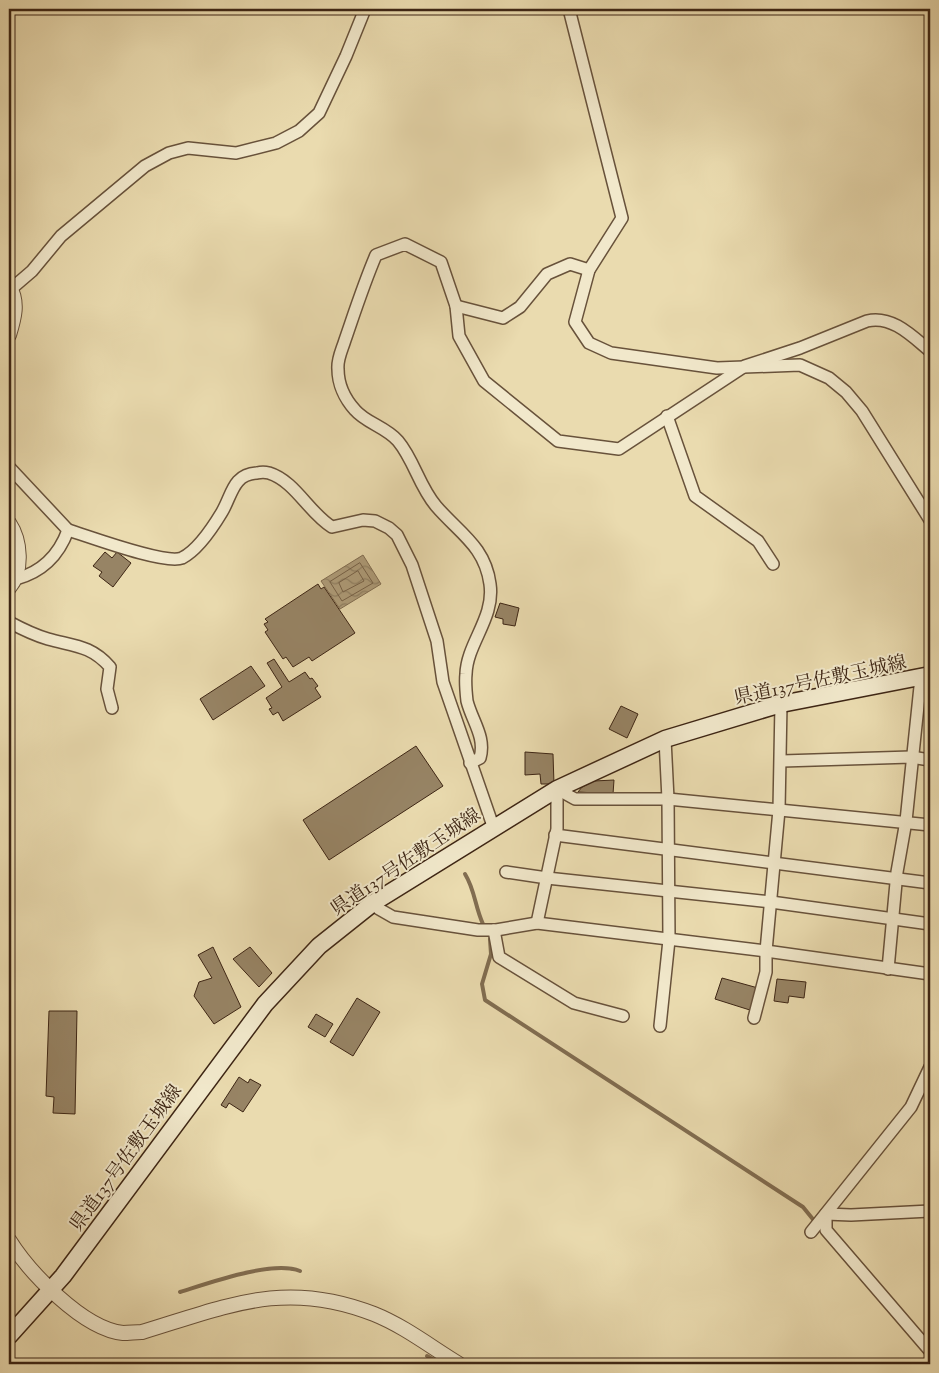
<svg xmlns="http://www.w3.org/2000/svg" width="939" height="1373" font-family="'Sorts Mill Goudy','Noto Serif JP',serif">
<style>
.water{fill:url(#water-waves);stroke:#816d51}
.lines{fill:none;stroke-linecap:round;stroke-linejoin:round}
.shore{stroke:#766147;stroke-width:1}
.stream{stroke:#816d51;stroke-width:4}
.building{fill:#978465;stroke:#3d2514}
.minor-casing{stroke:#68523b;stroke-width:14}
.tertiary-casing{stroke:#68523b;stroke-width:16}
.secondary-casing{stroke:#3d2514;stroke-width:19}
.minor{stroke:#f1e8cb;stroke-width:11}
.tertiary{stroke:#f1e8cb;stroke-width:14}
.secondary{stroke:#f1e8cb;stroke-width:16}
.labels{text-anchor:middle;stroke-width:4;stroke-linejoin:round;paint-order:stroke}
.street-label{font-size:19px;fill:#3d2514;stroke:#f1e8cb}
</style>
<defs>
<pattern id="water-waves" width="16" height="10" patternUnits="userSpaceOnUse" patternTransform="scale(1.25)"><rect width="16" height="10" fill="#af9d7a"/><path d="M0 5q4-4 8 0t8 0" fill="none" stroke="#908063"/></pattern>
</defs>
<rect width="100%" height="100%" fill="#eadbaf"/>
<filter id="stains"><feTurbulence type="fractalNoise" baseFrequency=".004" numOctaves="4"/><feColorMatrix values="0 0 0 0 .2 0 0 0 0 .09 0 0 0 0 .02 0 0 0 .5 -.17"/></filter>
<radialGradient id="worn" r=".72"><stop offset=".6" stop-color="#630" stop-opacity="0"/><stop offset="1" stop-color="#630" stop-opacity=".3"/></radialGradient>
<polygon class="water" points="363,555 381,584 340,609 321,581"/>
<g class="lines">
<g class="shore">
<polygon points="360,563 373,583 342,601 330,582"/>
<polygon points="358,571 364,581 343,592 339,583"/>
</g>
<g class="stream">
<path d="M465,874C475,890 475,907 483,924"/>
<polyline points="490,939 491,954 482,984 485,1000 803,1207 816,1223"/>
<path d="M180,1292C209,1283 272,1260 300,1271"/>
<polyline points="427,1356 441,1364"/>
</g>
</g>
<g class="building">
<polygon points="105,552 112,558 117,552 131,563 113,587 99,576 102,572 93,566"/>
<polygon points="318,584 321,589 324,587 355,633 312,661 309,657 293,667 286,657 283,659 265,632 268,630 264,624 268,622 265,619"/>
<polygon points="500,603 519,608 515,626 503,624 503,619 495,617"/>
<polygon points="274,659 289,682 305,672 310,679 312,678 318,686 315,688 321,697 283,721 278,712 273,715 269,709 272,708 266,698 282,687 267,663"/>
<polygon points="251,666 265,686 213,720 200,699"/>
<polygon points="621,706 638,714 627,738 609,729"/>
<polygon points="416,746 443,786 329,860 303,820"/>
<polygon points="525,752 553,754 554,784 541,784 540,774 525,775"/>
<polygon points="614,780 613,794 578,792 582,787 594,781"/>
<polygon points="213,947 241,1007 214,1024 194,996 199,982 212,978 198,955"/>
<polygon points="250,947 272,973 259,987 233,959"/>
<polygon points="722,978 758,988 753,1011 715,999"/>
<polygon points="777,979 806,982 804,998 789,996 788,1003 774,1001"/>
<polygon points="357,998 380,1012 353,1056 330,1042"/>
<polygon points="49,1011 77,1011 75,1114 53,1113 54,1097 46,1096"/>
<polygon points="316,1014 333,1024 325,1037 308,1027"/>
<polygon points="239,1077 248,1083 250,1079 261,1085 243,1112 229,1103 226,1108 221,1105"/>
</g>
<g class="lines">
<defs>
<g id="minor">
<polyline points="569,9 622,218 589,270 575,322 589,343 611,353 717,368 800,365 829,378 846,392 862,411 930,520"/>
<polyline points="11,289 32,271 61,236 145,166 169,153 188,148 236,153 276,143 299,131 319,113 346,56 365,9"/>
<polyline points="456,306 503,318 520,307 547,274 570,264 589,270"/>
<polyline points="667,416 695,496 758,541 773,564"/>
<polyline points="9,467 68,530"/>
<path d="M16,579C42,572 59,555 68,530C88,536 165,565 182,558C198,550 213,527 222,512C232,495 233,474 257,473C261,472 265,472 269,473C295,481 309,513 332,527L363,520L375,521L389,528L397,535L412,565L437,641L443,682L493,826"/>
<path d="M9,622C22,629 34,635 48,639C73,646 91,645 110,667L107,689L112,708"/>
<polyline points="782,761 911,757 930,760"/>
<path d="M470,763L480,758C486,737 472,721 467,701C466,692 465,683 466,674C467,643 495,618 490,584C485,546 459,533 436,506C419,486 414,460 398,441C386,427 366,423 355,410C345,399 338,384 338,369C337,359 342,350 345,340C355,311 364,283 376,255L405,244L441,262L456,306L459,336L484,381L558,441L619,449L745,366L800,348L867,321C892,315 912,336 930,351"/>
<polyline points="557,789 575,799 668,799 930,825"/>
<polyline points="555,835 930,883"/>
<polyline points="506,872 547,878 771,902 930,924"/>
<polyline points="373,903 379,909 393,917 478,930 496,930 537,923 766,951 930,974"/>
<polyline points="537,923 557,829 557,789"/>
<polyline points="494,930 499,957 574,1003 623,1016"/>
<polyline points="888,969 897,872 906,821 921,677"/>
<polyline points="754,1018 766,972 766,951 779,810 781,704"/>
<polyline points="660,1026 669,940 668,799 665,739"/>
<polyline points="826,1214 826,1230 930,1351"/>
<polyline points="826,1214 851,1215 930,1211"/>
<polyline points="811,1232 911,1107 930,1067"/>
</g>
<g id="tertiary">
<path d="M9,286C19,302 14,319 9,335"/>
<path d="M9,523C21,541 23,571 9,588"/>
<path d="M9,1240C29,1272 83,1329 123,1333C129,1333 136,1332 142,1332C228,1306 285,1279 374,1314C404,1326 431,1347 459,1364"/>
</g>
<polyline id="secondary" points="9,1336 63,1276 265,1004 319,946 373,903 557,789 665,739 781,704 930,675"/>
</defs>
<use href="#minor" class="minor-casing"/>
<use href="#tertiary" class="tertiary-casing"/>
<use href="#secondary" class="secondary-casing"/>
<use href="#minor" class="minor"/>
<use href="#tertiary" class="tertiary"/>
<use href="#secondary" class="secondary"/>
</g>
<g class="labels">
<g class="street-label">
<text transform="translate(820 679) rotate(-12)" y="7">県道137号佐敷玉城線</text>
<text transform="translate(405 861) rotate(-34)" y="7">県道137号佐敷玉城線</text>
<text transform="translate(125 1157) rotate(-54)" y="7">県道137号佐敷玉城線</text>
</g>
</g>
<rect width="939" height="1373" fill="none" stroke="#eadbaf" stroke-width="30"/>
<rect x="10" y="10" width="919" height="1353" fill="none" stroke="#3d2514" stroke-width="2.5"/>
<rect x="15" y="15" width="909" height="1343" fill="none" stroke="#3d2514"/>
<rect width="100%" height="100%" filter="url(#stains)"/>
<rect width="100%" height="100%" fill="url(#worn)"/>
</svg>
